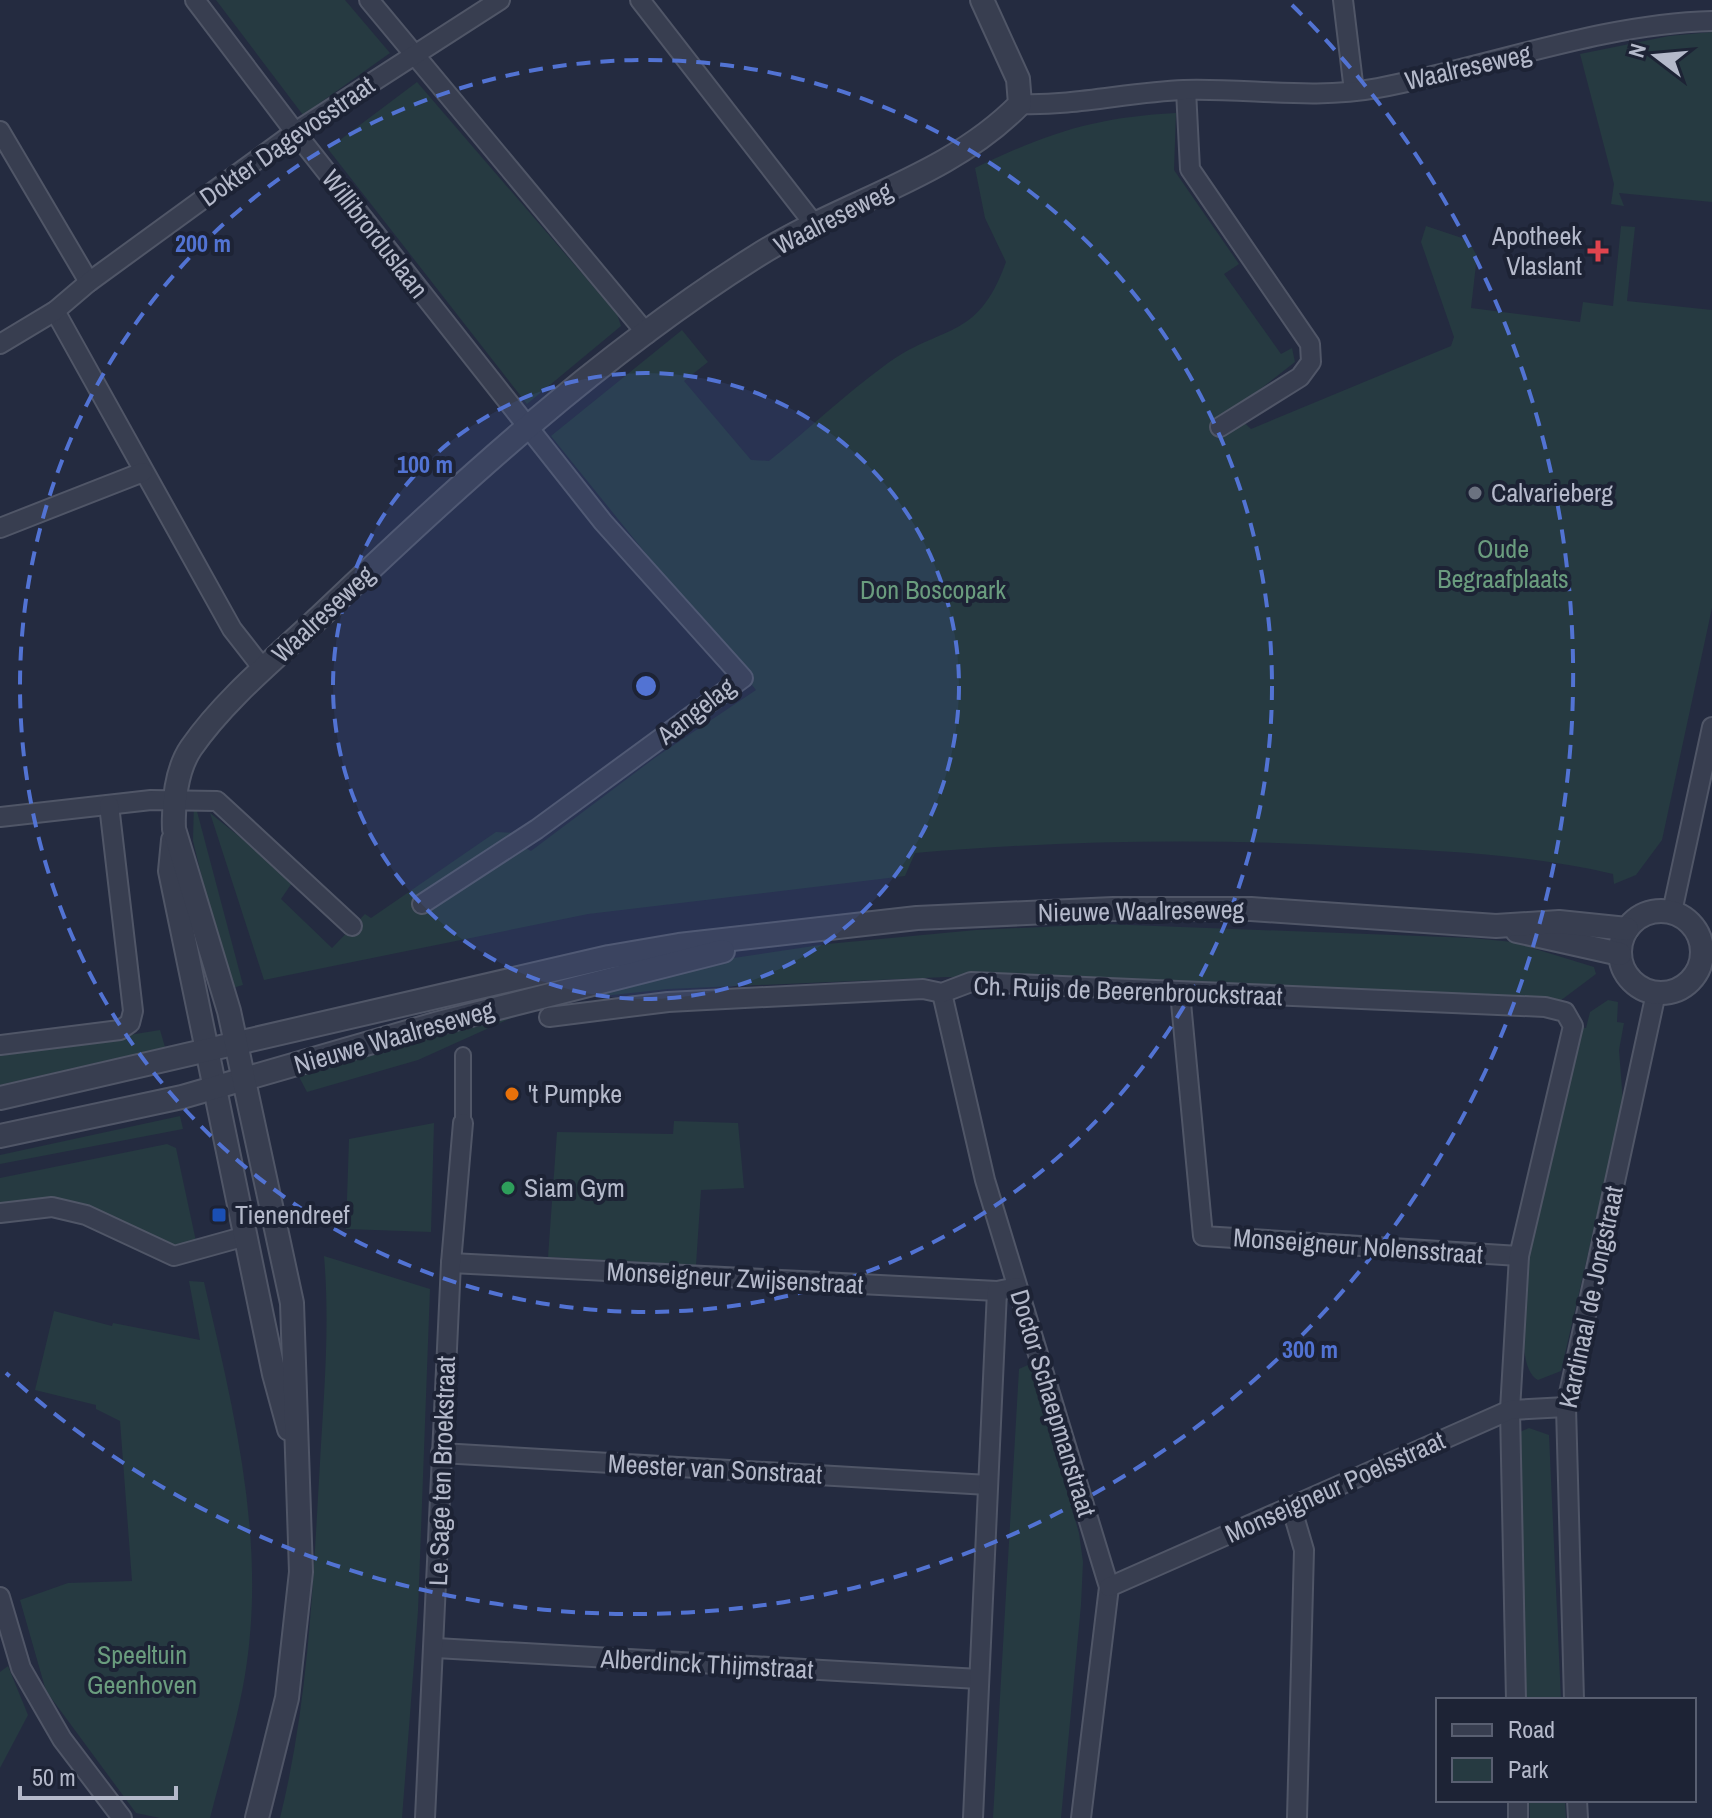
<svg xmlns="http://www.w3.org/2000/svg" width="1712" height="1818" font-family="'Archivo Narrow',sans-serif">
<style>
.green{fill:#263a41}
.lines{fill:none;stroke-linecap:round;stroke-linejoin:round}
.pedestrian-casing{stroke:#505667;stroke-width:18}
.minor-casing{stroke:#505667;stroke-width:22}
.tertiary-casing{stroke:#505667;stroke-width:26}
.pedestrian{stroke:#383e50;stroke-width:14}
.minor{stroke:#383e50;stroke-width:18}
.tertiary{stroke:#383e50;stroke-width:22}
.ring{fill:none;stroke:#5273d3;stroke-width:4;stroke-dasharray:14 10}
.health-dot{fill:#e0444e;stroke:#1d2335;stroke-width:3}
.worship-dot{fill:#6b7280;stroke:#1d2335;stroke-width:3}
.food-dot{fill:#e8710a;stroke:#1d2335;stroke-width:3}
.leisure-dot{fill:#2e9e5b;stroke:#1d2335;stroke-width:3}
.transit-dot{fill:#1a4fb4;stroke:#1d2335;stroke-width:3}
.labels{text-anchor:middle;stroke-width:8;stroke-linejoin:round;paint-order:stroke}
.street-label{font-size:26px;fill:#b4b9ca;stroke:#1d2335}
.poi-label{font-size:26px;fill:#b4b9ca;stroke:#1d2335;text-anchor:start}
.park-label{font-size:26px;fill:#6a9c7e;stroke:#1d2335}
.centre{fill:#5273d3;stroke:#1d2335;stroke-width:4}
.ring-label{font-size:24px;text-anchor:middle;font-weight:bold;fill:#5273d3;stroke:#1d2335;stroke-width:8;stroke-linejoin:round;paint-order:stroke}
</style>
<rect width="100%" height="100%" fill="#242b40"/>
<g class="green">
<polygon points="216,0 345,0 390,53 303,115"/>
<polygon points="1712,32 1712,202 1619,193 1624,206 1611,204 1614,184 1580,54 1669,36"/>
<polygon points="417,82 617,314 621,326 527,404 328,149"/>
<path d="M1176,113L1174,170L1239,264L1224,274L1281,354L1292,348L1295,362L1232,411L1251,429L1451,346L1454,337L1421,242L1426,226L1468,240L1477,256L1471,308L1580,322L1583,302L1613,306L1621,226L1635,227L1627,301L1712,310V608L1662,840L1636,875L1614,884L1613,874C1531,855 1448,851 1365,847C1215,838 1065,840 915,853L905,876L588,914L264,980L210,813L294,880L281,899L332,948L365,914L371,918L496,832L517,833L523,847L531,851L656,757L756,690L551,436L682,330L708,362L684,381L751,460L769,461C808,430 844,395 884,366C941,323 977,343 1006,262L985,218L975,168C1047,133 1096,117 1176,113Z"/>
<polygon points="194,800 243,985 229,989 193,841"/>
<polygon points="1104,924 1472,938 1513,942 1594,967 1596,974 1560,1001 947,977 668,989 594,997 529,1010 418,1060 307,1092 297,1073 680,966 827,944 976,930"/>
<path d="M1608,1000L1618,1002L1617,1022L1624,1023L1619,1050L1623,1102L1561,1371L1538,1380C1491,1356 1569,1077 1581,1027L1586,1028L1590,1012Z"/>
<polygon points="160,1030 165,1047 0,1085 0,1056"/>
<polygon points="180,1116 183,1129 0,1164 0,1155"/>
<polygon points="674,1121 738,1123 744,1188 701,1190 696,1265 548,1257 557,1132 673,1134"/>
<polygon points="434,1123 431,1232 346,1229 349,1139"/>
<polygon points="167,1144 176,1148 197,1246 172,1251 53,1202 34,1199 0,1206 0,1178"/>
<path d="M324,1256L430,1289L418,1611L402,1818H280C309,1701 313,1582 320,1462C324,1392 330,1326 324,1256Z"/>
<path d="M189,1281L204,1282C234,1411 267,1542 245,1675C237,1723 222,1771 210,1818H160L136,1813L46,1691L20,1600L68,1583L132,1581L120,1421L96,1409V1405L35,1390L54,1311L112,1326L113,1323L200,1340Z"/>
<polygon points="1030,1364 1079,1533 1083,1562 1081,1605 1061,1818 993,1818 1019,1369"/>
<polygon points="1529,1428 1549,1435 1561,1700 1525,1700 1513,1435"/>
<polygon points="8,1666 28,1715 0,1768 0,1672"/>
<polygon points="1529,1800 1565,1800 1566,1818 1530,1818"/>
</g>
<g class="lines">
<defs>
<polyline id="pedestrian" points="463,1123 463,1055"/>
<g id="minor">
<polyline points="195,0 295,132 603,522 743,678 537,829 422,904"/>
<polyline points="369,0 647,334"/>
<polyline points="640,0 814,224"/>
<polyline points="1343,0 1354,91"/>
<polyline points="1186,90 1190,169 1310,344 1311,362 1300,377 1220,427"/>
<path d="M1020,104C1075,106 1129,92 1184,90C1248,88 1313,100 1378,88C1489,67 1599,24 1712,21"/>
<polyline points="0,131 89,282"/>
<polyline points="55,311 232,629 264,670"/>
<polyline points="0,344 55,311 89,282 295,132 500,0"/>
<polyline points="0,528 143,472"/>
<polyline points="0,817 151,800 217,801 352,926"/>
<polyline points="1672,912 1712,727"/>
<polyline points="1180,992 1203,1236 1519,1256"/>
<polyline points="942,993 985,1180 1109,1587 1081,1818"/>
<polyline points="549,1017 668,1002 923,989 942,993 971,982 1545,1007 1565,1012 1573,1026 1519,1256 1510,1410 1516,1700"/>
<polyline points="0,1045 120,1030 130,1023 133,1011 109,805"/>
<polyline points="0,1213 52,1207 86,1215 174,1256 246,1236"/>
<polyline points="451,1263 997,1291 1017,1287"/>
<polyline points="441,1453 988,1485"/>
<polyline points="1291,1506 1304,1550 1297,1818"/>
<polyline points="1109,1587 1510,1410 1566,1407"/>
<polyline points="0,1597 21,1668 62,1739 122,1818"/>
<polyline points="436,1648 979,1679"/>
<polyline points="1574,1700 1566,1407 1656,993"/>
<polyline points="1518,1800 1518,1818"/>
<polyline points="1577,1800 1578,1818"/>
<polyline points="425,1818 451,1263 463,1123"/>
<polyline points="973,1818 997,1291"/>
</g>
<g id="tertiary">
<polyline points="173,840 170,871 274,1374 289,1429"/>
<circle cx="1661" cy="952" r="41"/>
<polyline points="1517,931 1620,954"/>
<polyline points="0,1098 609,957 679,945 917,918 1113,909 1251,909 1496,926 1559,922 1627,929"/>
<polyline points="0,1136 182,1097 435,1024 723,951"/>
<path d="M257,1818L287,1698L301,1572L292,1303L229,1011L174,829C173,804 176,770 191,748C227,696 281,654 327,610C458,485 601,354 755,257C841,202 948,178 1020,104L1018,79L982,0"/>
</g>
</defs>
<use href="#pedestrian" class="pedestrian-casing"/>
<use href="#minor" class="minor-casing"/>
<use href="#tertiary" class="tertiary-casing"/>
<use href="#pedestrian" class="pedestrian"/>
<use href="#minor" class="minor"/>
<use href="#tertiary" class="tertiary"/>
</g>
<circle cx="646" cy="686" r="313" fill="#5273d3" fill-opacity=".12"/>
<g class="ring">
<circle cx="646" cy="686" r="313"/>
<circle cx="646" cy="686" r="626"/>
<path d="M1292 5A939 939 0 0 1 6 1373"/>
</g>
<path class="health-dot" d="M1594 239h8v8h8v8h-8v8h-8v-8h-8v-8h8z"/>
<circle class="worship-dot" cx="1475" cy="493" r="8"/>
<circle class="food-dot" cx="512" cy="1094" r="8"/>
<circle class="leisure-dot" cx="508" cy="1188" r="8"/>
<rect class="transit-dot" x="211" y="1207" width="16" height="16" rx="4"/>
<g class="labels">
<g class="street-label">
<text transform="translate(1468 67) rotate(-13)" y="9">Waalreseweg</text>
<text transform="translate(287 141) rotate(-35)" y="9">Dokter Dagevosstraat</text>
<text transform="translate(833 218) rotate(-27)" y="9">Waalreseweg</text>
<text transform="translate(375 234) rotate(52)" y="9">Willibrorduslaan</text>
<text transform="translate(323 614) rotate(-43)" y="9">Waalreseweg</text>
<text transform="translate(696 711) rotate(-38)" y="9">Aangelag</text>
<text transform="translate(1141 911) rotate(-1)" y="9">Nieuwe Waalreseweg</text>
<text transform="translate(1128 991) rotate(2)" y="9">Ch. Ruijs de Beerenbrouckstraat</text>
<text transform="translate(394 1037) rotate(-16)" y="9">Nieuwe Waalreseweg</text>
<text transform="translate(1358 1246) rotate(4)" y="9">Monseigneur Nolensstraat</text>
<text transform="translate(735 1278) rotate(3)" y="9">Monseigneur Zwijsenstraat</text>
<text transform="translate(1591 1297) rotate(-78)" y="9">Kardinaal de Jongstraat</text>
<text transform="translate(1053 1403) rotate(73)" y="9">Doctor Schaepmanstraat</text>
<text transform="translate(715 1469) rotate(3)" y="9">Meester van Sonstraat</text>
<text transform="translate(442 1471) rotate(-88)" y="9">Le Sage ten Broekstraat</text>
<text transform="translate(1335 1487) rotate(-24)" y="9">Monseigneur Poelsstraat</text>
<text transform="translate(707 1664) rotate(3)" y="9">Alberdinck Thijmstraat</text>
</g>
<g class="poi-label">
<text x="1582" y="245" text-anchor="end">Apotheek<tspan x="1582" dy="30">Vlaslant</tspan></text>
<text x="1491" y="502">Calvarieberg</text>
<text x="528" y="1103">'t Pumpke</text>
<text x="524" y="1197">Siam Gym</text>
<text x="235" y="1224">Tienendreef</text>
</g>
<g class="park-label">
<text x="1503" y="558">Oude<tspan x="1503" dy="30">Begraafplaats</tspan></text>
<text x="933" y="599">Don Boscopark</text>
<text x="142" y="1664">Speeltuin<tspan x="142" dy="30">Geenhoven</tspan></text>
</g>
</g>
<circle cx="646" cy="686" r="12" class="centre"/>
<g class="ring-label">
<text x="203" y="252">200 m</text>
<text x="425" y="473">100 m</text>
<text x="1310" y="1358">300 m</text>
</g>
<rect x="1436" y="1698" width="260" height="104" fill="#1d2335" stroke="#595f71" stroke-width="2"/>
<rect x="1452" y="1724" width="40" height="12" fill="#383e50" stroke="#595f71" stroke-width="2"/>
<text x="1508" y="1738" font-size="24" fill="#b4b9ca">Road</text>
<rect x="1452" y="1758" width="40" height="24" fill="#263a41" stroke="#595f71" stroke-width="2"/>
<text x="1508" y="1778" font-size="24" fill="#b4b9ca">Park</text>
<g transform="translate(1656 56) rotate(286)" stroke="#1d2335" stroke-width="6" paint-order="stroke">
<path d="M0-6L14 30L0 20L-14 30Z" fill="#b4b9ca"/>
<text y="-12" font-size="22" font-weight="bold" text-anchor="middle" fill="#b4b9ca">N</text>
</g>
<path d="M20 1786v12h156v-12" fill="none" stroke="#b4b9ca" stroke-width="4"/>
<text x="32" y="1786" font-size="24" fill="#b4b9ca" stroke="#1d2335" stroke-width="6" paint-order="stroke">50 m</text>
</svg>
